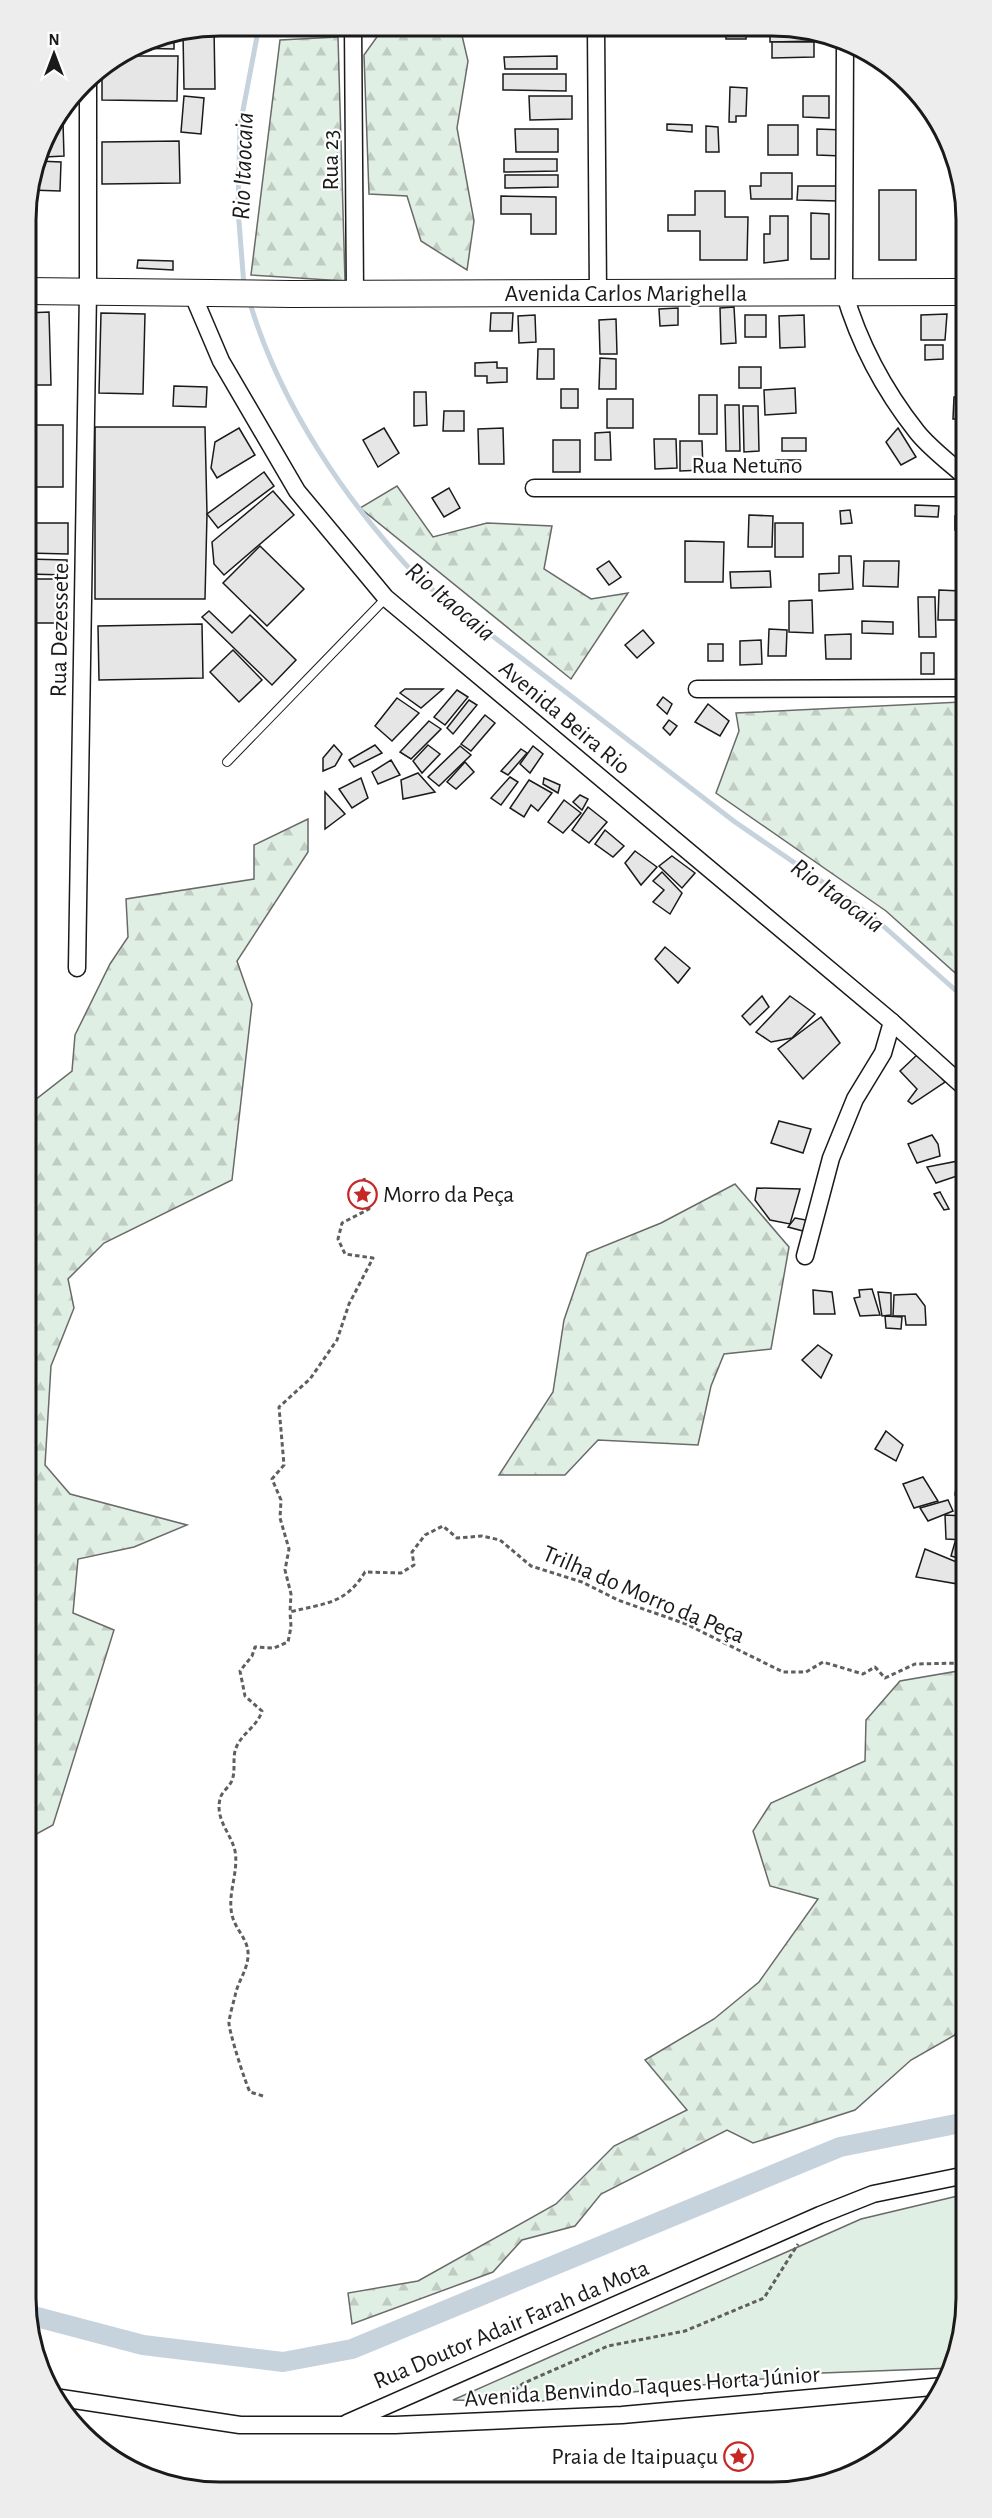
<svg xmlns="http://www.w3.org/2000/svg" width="992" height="2518" font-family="'Alegreya Sans',sans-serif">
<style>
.grass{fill:#e0efe3;stroke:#6a6a6a;stroke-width:1.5}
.forest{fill:url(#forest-firs);stroke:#6a6a6a;stroke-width:1.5}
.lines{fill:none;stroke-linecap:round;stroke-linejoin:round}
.stream{stroke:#c6d2dc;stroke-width:5}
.canal{stroke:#c6d2dc;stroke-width:20}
.building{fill:#e6e6e6;stroke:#1a1a1a;stroke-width:1.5}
.lane-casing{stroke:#1a1a1a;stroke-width:10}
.street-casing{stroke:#1a1a1a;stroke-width:19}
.primary-casing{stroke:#1a1a1a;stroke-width:28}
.path{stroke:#5f5f5f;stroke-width:3;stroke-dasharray:4.5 3;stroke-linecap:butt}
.lane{stroke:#fff;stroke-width:8}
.street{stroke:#fff;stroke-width:16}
.primary{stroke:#fff;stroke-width:26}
.labels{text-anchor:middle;stroke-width:4.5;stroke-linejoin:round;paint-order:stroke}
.street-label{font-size:24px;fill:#1a1a1a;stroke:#fff}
.poi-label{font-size:24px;fill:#1a1a1a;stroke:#fff;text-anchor:start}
.water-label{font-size:26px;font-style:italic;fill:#1a1a1a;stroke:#fff}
.rim{fill:none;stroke:#1a1a1a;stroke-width:3}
</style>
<defs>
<pattern id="forest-firs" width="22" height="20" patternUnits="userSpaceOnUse" patternTransform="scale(1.5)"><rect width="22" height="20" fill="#e0efe3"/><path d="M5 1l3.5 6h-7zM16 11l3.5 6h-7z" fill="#c0ccc2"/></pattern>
</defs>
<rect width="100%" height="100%" fill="#fff"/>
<polygon class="grass" points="966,2194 966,2310 953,2368 822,2373 533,2402 453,2400 861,2219"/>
<g class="forest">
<polygon points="384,27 460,27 468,61 457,128 474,221 467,270 421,241 407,196 369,194 364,55"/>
<polygon points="338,37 345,281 251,275 280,40"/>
<polygon points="397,486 433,537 487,523 552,526 544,569 591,599 628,593 571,679 360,508"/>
<polygon points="961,702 962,979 886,911 716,793 739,731 736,713"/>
<polygon points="308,819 308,852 237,961 252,1004 232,1180 104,1243 68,1279 74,1308 51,1366 45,1465 70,1494 187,1525 134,1547 78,1559 73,1613 114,1630 53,1825 31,1837 29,1111 30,1104 72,1071 75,1035 110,964 128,937 126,899 254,879 254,845"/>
<polygon points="735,1184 789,1247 771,1349 724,1354 711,1386 698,1445 598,1440 565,1475 499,1475 553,1392 564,1320 587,1253 661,1223"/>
<polygon points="964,1670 965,1995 955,2035 911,2060 855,2110 753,2143 727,2130 601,2194 575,2226 522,2240 493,2272 352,2324 348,2293 418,2281 556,2204 614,2146 687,2110 645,2060 714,2019 759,1982 818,1899 770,1886 753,1831 771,1803 865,1761 866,1720 900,1681"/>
</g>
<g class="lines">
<g class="stream">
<polyline points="244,286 238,209 240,126 259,26"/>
<path d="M249,300C280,405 346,502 421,581L735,822L872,916L962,996"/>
<polyline points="955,2123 965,2083"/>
</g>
<polyline class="canal" points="33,2316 143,2345 283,2362 352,2349 840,2147 966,2122"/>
</g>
<g class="building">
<polygon points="214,27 215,89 184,89 183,33"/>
<rect x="726" y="29" width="20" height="10"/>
<polygon points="770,29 810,29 816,31 816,41 770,42"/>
<polygon points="174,35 174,49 133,48 146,40"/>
<polygon points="772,42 814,42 814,57 772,58"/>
<polygon points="121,56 178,56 177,101 102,100 102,67"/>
<polygon points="557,56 557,69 505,69 504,57"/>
<polygon points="503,74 566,74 566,91 503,90"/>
<polygon points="730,87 747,88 746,116 736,116 736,122 729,122"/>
<polygon points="184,96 204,98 201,134 181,132"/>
<polygon points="529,96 572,96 572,119 530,120"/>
<polygon points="803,96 829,96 829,118 803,117"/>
<polygon points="54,122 63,122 64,156 45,157 46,134"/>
<polygon points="667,124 692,125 692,132 667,130"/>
<rect x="768" y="125" width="30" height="30"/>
<polygon points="706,126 718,127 719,152 706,152"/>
<polygon points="515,129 558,129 558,152 516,152"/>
<polygon points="817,129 843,130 842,156 817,155"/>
<polygon points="179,141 180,183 102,184 102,142"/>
<polygon points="504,159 557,159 557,171 504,172"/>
<polygon points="38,161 61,162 60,191 30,190"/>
<polygon points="761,173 792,173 792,199 751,199 750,186 761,186"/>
<polygon points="505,175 558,175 558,187 505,188"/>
<polygon points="798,186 839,186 839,201 797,200"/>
<rect x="879" y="190" width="37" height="70"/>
<polygon points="695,191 725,191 725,217 748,217 747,260 700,260 700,231 668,231 668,215 695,215"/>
<polygon points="501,196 556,197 556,234 531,234 531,214 501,214"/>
<polygon points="811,213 829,214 829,259 811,259"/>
<polygon points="770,216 788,216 788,260 764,263 764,234 770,234"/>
<polygon points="138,260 173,261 173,270 137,268"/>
<polygon points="734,307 736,343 721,344 720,308"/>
<polygon points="678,308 678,325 660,326 659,309"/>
<polygon points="49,312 51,385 26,385 26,313"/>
<polygon points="101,313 145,314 143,394 99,393"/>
<polygon points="491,313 513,313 512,331 490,331"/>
<polygon points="947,314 945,340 921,340 921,315"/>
<polygon points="535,315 536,342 519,343 518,316"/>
<rect x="745" y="315" width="21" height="22"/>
<polygon points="804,315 805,347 780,348 779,316"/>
<polygon points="616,319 617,354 600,354 599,320"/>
<polygon points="925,345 943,345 943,359 925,360"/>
<polygon points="538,349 554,349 554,379 537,379"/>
<polygon points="600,358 616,359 616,389 599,389"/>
<polygon points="497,362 497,368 507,368 507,382 487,383 487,376 475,376 475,363"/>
<rect x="739" y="367" width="22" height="21"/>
<polygon points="174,386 207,387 206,407 173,406"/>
<polygon points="795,388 796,413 765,415 764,390"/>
<rect x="561" y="389" width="17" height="19"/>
<polygon points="414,392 426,392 427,425 414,426"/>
<rect x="699" y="395" width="18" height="39"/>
<polygon points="954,397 961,397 961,419 953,419"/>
<rect x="607" y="399" width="26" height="29"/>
<polygon points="725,405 739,405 740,451 726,451"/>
<polygon points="743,406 758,406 759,451 744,452"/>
<polygon points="444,411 464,411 464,431 443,431"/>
<rect x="27" y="425" width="36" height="62"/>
<polygon points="95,427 205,427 207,514 205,599 95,599"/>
<polygon points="239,428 255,455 217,478 211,468 215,442"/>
<polygon points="384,428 399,453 378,467 363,440"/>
<polygon points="503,428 504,464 479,464 478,429"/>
<polygon points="898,428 916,457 901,465 886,442"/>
<polygon points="610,432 611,460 595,460 595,433"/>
<rect x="782" y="438" width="24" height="13"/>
<polygon points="654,439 676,439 677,468 655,469"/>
<rect x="553" y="440" width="27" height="32"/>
<polygon points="680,441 702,441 703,470 680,471"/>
<rect x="776" y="460" width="24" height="11"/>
<polygon points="264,472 274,486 218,528 207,514"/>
<polygon points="449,488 460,508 444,517 432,498"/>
<polygon points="273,491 294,515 224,575 214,564 212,542"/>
<polygon points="915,505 939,506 938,517 915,516"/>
<polygon points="850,510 852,523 841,524 840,511"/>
<polygon points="749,515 773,516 772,547 748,547"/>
<rect x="955" y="516" width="6" height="14"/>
<polygon points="27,523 68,523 68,554 27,553"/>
<rect x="775" y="523" width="28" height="34"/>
<polygon points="685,541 724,542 723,582 685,582"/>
<polygon points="260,546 304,589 267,626 223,583"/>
<polygon points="839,556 851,556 853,589 819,591 819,574 839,573"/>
<polygon points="27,559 67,560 67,575 27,574"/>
<polygon points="609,561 621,577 609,585 597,569"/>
<polygon points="864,561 899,561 898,587 863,586"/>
<polygon points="770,571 771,587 731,588 730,572"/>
<rect x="27" y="579" width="30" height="44"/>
<polygon points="939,590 961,591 961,620 938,620"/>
<polygon points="918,597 935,597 936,637 919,637"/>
<polygon points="812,600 813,633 789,632 789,601"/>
<polygon points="209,611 232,633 250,615 296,660 272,685 202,617"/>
<polygon points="862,621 893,622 893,634 862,633"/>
<polygon points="202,624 203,678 99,680 98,626"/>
<polygon points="769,629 787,630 786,656 768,656"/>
<polygon points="643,630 654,643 637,658 625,645"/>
<polygon points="851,634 851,659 826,659 825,635"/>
<polygon points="761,640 762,664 740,665 740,641"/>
<rect x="708" y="644" width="15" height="17"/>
<polygon points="233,650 262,680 239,702 210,672"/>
<rect x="921" y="653" width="13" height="21"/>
<polygon points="405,689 443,689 421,708 400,693"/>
<polygon points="457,690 468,697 445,725 434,717"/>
<polygon points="663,697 672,704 667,714 657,705"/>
<polygon points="397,698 419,713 392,741 375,726"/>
<polygon points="469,700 477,705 453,734 447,728"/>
<polygon points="708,704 729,721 720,736 695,722"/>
<polygon points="485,715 495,723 471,751 461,744"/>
<polygon points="669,720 677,726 670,735 663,728"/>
<polygon points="429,721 441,729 411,759 400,752"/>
<polygon points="334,745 342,754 335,766 323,771 323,758"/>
<polygon points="375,745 382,753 354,767 349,760"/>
<polygon points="428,745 440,754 422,773 413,761"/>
<polygon points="460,746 471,755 439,786 428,777"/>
<polygon points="533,746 543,754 530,773 520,764"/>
<polygon points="521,749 527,753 508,775 501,771"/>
<polygon points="391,760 400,775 378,784 372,772"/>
<polygon points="465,762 474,772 456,789 447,782"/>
<polygon points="418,773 435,792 403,799 401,780"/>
<polygon points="510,777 518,782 501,805 491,798"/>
<polygon points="361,778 368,798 352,808 339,789"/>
<polygon points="544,778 560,785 558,793 543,784"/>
<polygon points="529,780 552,793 538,811 531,805 524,817 510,808"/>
<polygon points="325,792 345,814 325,829"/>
<polygon points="580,795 588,799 582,810 573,802"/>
<polygon points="564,800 581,813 563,833 548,822"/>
<polygon points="588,807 607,822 589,843 572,830"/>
<polygon points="605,830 624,846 613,857 595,844"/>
<polygon points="635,851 657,867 641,885 625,863"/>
<polygon points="672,856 695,873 682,888 659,866"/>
<polygon points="662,872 682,893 670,914 653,902 664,890 653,881"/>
<polygon points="665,947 690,968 678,983 655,959"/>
<polygon points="762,996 769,1007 750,1025 742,1016"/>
<polygon points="790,996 815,1014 792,1038 771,1042 756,1032"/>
<polygon points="821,1017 840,1043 803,1079 778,1049"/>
<polygon points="919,1053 945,1082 912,1104 908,1101 917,1089 900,1071"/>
<polygon points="779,1121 811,1129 803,1153 771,1143"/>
<polygon points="932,1135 938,1144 940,1156 917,1163 908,1144"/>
<polygon points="958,1161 960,1175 936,1183 927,1167"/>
<polygon points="757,1188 800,1189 790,1224 770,1220 755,1200"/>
<polygon points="940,1192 949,1209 944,1210 934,1194"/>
<polygon points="795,1218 806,1220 803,1231 788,1227"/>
<polygon points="872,1289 880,1315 860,1316 854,1298 860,1297 859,1290"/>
<polygon points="813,1290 832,1292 835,1314 814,1314"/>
<polygon points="878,1292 891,1293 891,1315 882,1316"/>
<polygon points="916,1294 925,1306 926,1325 906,1325 905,1316 893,1316 894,1295"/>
<polygon points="885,1316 902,1317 901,1329 886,1328"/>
<polygon points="818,1345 832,1355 821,1378 802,1360"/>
<polygon points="886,1431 903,1445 896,1461 875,1449"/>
<polygon points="964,1465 964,1497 955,1495 959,1467"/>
<polygon points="923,1477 938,1501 914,1508 903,1484"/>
<polygon points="948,1500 953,1511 928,1521 920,1508"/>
<polygon points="945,1515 964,1516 964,1540 946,1539"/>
<polygon points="955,1542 964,1543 964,1560 951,1556"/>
<polygon points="925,1549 959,1563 958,1584 916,1577"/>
</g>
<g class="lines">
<defs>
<polyline id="lane" points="227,762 386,598"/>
<g id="street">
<polyline points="353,26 355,294"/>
<polyline points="596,28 598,294"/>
<path d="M845,41L844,292C859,343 883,389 917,432C929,447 946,460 961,473"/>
<polyline points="192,293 221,361 297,491 386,598 892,1022 963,1086"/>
<polyline points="534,488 961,488"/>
<polyline points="697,689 961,688"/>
<polyline points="77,968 88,292 88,79"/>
<polyline points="805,1256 831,1158 855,1099 883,1053 892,1022"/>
<polyline points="61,2398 240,2425 395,2425 622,2415 943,2386"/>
<polyline points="347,2423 820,2215 873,2194 966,2175"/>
</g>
<polyline id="primary" points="26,291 291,294 960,292"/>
</defs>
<use href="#lane" class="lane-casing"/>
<use href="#street" class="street-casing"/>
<use href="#primary" class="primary-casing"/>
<g class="path">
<path d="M364,1178L369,1209L342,1223L338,1239L345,1254L373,1258L349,1304L337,1340L310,1379L279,1407L284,1465L272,1479L281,1500L280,1518L289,1549L285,1570L291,1594L290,1612C324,1603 345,1605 365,1572L401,1573L414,1565L412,1552L425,1535L443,1526L457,1538L482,1536L500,1540L531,1566L582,1582L618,1600L686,1624L783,1672H806L823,1662L863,1674L875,1667L885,1678L915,1664L964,1663"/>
<path d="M263,2096L250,2092C246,2085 228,2029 229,2022C230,2014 233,2004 235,1996C238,1980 249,1969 248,1952C247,1938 235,1929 232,1915C227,1894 239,1872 235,1851C231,1833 215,1820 220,1799C221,1792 230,1787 232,1780C236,1771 232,1758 236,1748C241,1734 257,1727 262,1711L245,1696L240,1671L252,1656L255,1647L274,1648L288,1642L291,1627L290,1612"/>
<polyline points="496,2403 524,2383 608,2346 685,2331 764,2298 798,2244"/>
</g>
<use href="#lane" class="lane"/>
<use href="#street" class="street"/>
<use href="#primary" class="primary"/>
</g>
<defs>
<symbol id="sight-ring" viewBox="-11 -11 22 22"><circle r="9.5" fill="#fff" stroke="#c62828" stroke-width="1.5"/><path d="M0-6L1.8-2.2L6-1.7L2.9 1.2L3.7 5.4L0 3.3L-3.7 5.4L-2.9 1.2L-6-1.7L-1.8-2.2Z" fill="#c62828"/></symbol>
</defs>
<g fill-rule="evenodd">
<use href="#sight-ring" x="346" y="1178" width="33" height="33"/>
<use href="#sight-ring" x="722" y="2440" width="33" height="33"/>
</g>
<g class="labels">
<g class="street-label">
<text transform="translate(330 160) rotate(-90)" y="8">Rua 23</text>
<text x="626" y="301">Avenida Carlos Marighella</text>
<text x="747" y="473">Rua Netuno</text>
<text transform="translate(59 630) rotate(-89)" y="8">Rua Dezessete</text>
<text transform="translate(565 717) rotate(40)" y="8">Avenida Beira Rio</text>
<text transform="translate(644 1594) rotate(23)" y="8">Trilha do Morro da Peça</text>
<text transform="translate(511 2324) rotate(-23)" y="8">Rua Doutor Adair Farah da Mota</text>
<text transform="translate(642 2386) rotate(-4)" y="8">Avenida Benvindo Taques Horta Júnior</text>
</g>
<g class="poi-label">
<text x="383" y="1202">Morro da Peça</text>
<text x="718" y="2464" text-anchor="end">Praia de Itaipuaçu</text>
</g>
<g class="water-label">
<text transform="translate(242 166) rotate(-88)" y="9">Rio Itaocaia</text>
<text transform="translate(451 601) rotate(40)" y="9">Rio Itaocaia</text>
<text transform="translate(838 895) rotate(36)" y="9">Rio Itaocaia</text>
</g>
</g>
<path d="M0 0H992V2518H0ZM220 36H772A184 184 0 0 1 956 220V2298A184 184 0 0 1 772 2482H220A184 184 0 0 1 36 2298V220A184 184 0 0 1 220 36Z" fill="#ededed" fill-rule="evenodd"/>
<path class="rim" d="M220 36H772A184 184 0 0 1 956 220V2298A184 184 0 0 1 772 2482H220A184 184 0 0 1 36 2298V220A184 184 0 0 1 220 36Z"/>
<g transform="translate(54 54)" stroke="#ffffff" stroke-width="4.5" paint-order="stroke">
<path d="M0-4.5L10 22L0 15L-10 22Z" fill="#1a1a1a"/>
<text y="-9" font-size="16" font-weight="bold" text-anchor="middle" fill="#1a1a1a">N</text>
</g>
</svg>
